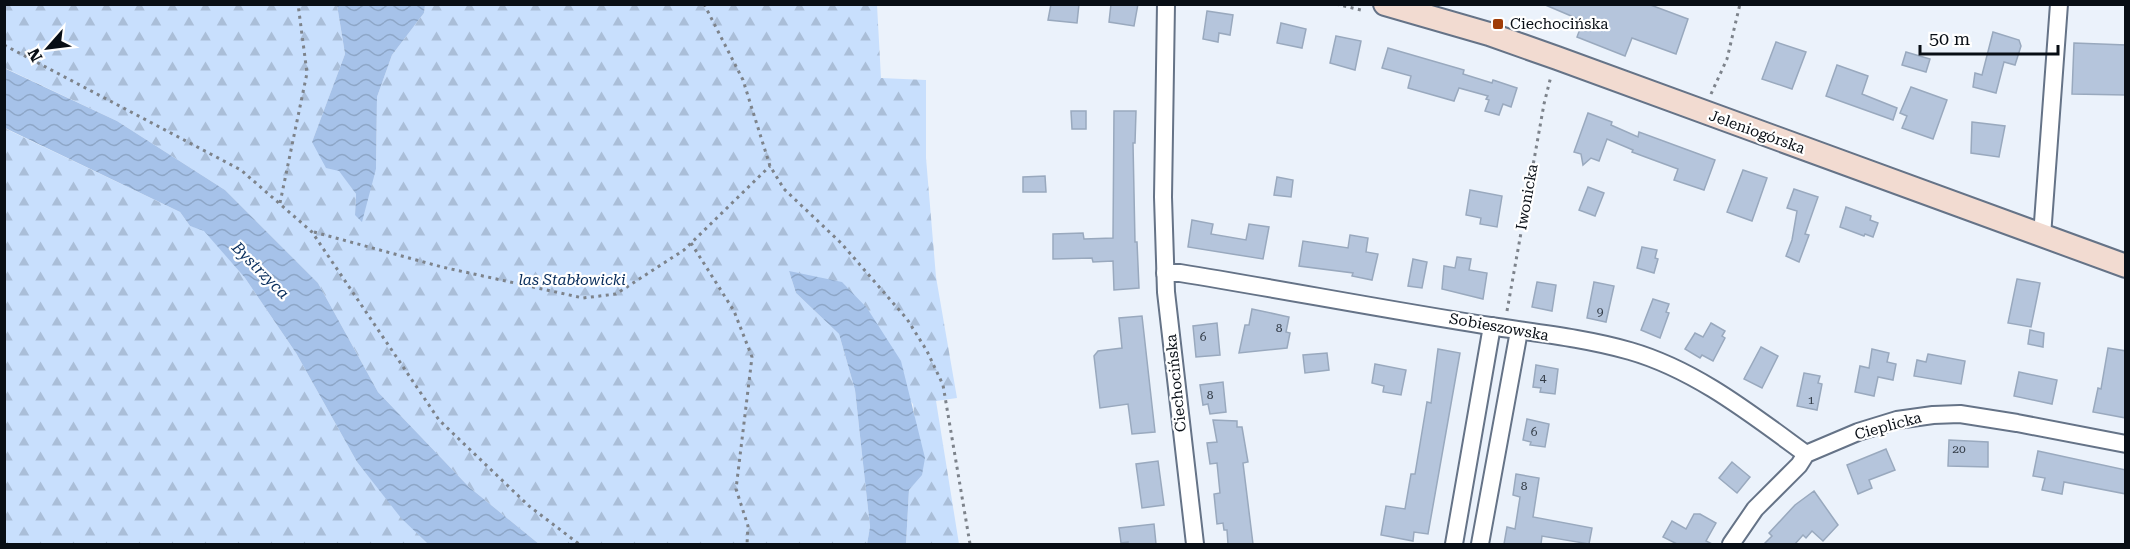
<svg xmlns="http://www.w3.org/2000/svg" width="2130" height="549" font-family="'Roboto Serif',serif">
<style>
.forest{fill:url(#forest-firs)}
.water{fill:url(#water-waves)}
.building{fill:#b5c5dc;stroke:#99a9be;stroke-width:1.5}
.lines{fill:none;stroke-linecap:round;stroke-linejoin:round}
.street-casing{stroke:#657387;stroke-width:20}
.secondary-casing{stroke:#657387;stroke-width:26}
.path{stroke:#7d838b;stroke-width:3;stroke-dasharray:3 4.5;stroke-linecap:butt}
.street{stroke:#fff;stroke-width:16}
.secondary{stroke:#f2dbd1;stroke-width:22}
.poi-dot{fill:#a03c07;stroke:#fff;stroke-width:2}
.labels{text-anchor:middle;stroke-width:4.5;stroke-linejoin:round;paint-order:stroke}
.number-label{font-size:12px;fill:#333c47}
.poi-label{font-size:15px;fill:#080e15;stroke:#fff;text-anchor:start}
.street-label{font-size:15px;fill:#080e15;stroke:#fff}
.park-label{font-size:15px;font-style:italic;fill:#082d5c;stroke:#fff}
.water-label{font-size:16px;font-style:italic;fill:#0b305f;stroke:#fff}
</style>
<defs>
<pattern id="forest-firs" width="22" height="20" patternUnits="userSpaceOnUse" patternTransform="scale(1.5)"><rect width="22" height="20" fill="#c8dffd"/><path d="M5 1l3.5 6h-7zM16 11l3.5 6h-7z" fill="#aabed8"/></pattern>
<pattern id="water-waves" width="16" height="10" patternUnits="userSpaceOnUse" patternTransform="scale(1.5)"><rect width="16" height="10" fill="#a6c2e9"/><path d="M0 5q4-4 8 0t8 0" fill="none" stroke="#8da6c7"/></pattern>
</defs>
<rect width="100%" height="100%" fill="#ebf2fb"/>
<g class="forest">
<polygon points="4,5 337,5 345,54 312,142 339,170 356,194 355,215 376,169 377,97 392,55 424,13 425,5 877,5 881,78 926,80 926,158 936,277 957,398 936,401 959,544 906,544 909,490 921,475 913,404 789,271 796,293 839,334 855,390 870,527 867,544 539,544 469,487 378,392 318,283 225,190 117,121 5,68"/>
<polygon points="4,128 180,212 190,226 204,230 245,278 296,353 357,462 401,517 428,544 5,544"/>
</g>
<g class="water">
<polygon points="337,5 425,5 424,13 392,55 377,97 376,169 362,222 355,215 356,194 339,171 326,168 312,142 345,54"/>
<polygon points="4,68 117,121 225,190 318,283 378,392 469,487 539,544 428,544 401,518 357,462 296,353 245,278 204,231 190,226 180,212 5,128"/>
<polygon points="789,271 842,282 867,308 901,361 925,458 922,475 909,490 906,544 867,544 870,527 855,390 839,334 796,293"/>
</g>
<g class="building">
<polygon points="1051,4 1079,4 1077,23 1048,20"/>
<polygon points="1111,4 1138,4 1134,26 1109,22"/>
<polygon points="1543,4 1648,4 1688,19 1676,54 1632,38 1625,56 1577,37 1583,21"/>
<polygon points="1207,11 1233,15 1230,35 1219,33 1218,42 1203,39"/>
<polygon points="1281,23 1306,29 1302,48 1277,43"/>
<polygon points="1993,32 2019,40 2021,46 2015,65 2004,62 1996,93 1973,87 1975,73 1982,75"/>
<polygon points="1336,36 1361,41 1355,70 1330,63"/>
<polygon points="1776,42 1806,52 1792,89 1762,79"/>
<polygon points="2074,43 2126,45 2126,95 2072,94"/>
<polygon points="1388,48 1464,70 1463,74 1492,83 1493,80 1517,88 1511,107 1503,104 1499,115 1485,111 1489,100 1486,99 1488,96 1459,88 1454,101 1408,88 1411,76 1382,68"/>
<polygon points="1906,52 1930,59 1926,72 1902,65"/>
<polygon points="1837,65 1868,76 1862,94 1897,108 1893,120 1826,96"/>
<polygon points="1911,87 1947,100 1933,139 1902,128 1907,116 1900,113"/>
<polygon points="1071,111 1086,111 1086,129 1072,129"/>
<polygon points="1114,111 1136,111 1135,143 1133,143 1135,242 1137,242 1139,288 1114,290 1113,261 1093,262 1092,258 1053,259 1053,234 1083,233 1084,239 1113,238"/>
<polygon points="1588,113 1612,122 1611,125 1638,137 1639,132 1715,160 1704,190 1674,180 1678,169 1632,152 1633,150 1607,139 1599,161 1591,158 1583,165 1581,154 1574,152"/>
<polygon points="1972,122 2005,126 1999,157 1971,153"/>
<polygon points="1743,170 1767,178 1752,221 1727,212"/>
<polygon points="1045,176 1046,192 1023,192 1023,177"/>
<polygon points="1277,177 1293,180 1291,197 1274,195"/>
<polygon points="1588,187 1604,193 1595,216 1579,210"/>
<polygon points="1794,189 1818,197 1805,234 1809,235 1799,262 1786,256 1792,240 1797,211 1787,208"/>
<polygon points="1470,190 1502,196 1497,227 1480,224 1481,218 1466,215"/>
<polygon points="1846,207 1871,216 1870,220 1878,223 1873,237 1865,234 1864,236 1840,227"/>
<polygon points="1192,220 1213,224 1211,234 1246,240 1249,224 1269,227 1263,259 1188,247"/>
<polygon points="1350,235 1368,238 1366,252 1378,254 1372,280 1352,276 1353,273 1299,266 1303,241 1348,248"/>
<polygon points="1642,247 1657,250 1655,258 1658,259 1654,273 1637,268"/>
<polygon points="1457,257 1471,259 1469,270 1487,273 1483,299 1442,289 1444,266 1455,268"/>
<polygon points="1413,259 1427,262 1422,288 1408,286"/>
<polygon points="2017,279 2040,283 2031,327 2008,323"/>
<polygon points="1537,282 1556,285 1552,311 1532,307"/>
<polygon points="1594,282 1614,286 1606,322 1587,318"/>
<polygon points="1653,299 1669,304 1666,312 1669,313 1660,338 1641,330"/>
<polygon points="1252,309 1289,317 1286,332 1290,333 1287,348 1239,353 1245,325 1249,325"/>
<polygon points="1142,316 1155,432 1132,434 1128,404 1100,408 1094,356 1098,351 1122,348 1119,318"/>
<polygon points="1217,323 1220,355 1196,357 1193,326"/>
<polygon points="1711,323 1725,331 1722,336 1725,338 1713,361 1702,355 1700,358 1685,349 1695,333 1703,337"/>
<polygon points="2030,330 2044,333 2043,347 2028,344"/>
<polygon points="1761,347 1778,356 1762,388 1744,379"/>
<polygon points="2108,348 2126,351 2126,418 2093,412 2098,388 2101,389"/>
<polygon points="1438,349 1460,353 1428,534 1414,532 1413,541 1381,535 1386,506 1405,509 1411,474 1415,474 1427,402 1431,403"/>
<polygon points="1872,349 1889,353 1887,362 1896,364 1893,380 1878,377 1874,396 1855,392 1860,366 1869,368"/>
<polygon points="1327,353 1329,370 1305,373 1303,355"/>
<polygon points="1928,354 1965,361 1961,384 1914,376 1917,360 1926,362"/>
<polygon points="1375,364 1406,370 1401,395 1383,392 1384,386 1372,383"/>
<polygon points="1536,365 1558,369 1555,394 1540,392 1541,388 1533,387"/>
<polygon points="2019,372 2057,380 2052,404 2014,396"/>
<polygon points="1804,373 1820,376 1818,383 1822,384 1817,410 1797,406"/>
<polygon points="1223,382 1226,412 1210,414 1208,404 1203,405 1200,385"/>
<polygon points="1527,419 1549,424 1545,447 1530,445 1531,442 1523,440"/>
<polygon points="1213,420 1237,421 1237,427 1242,427 1248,462 1243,463 1253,544 1228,544 1227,530 1224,530 1223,523 1217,524 1214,494 1220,493 1217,463 1210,464 1207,443 1217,442"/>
<polygon points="1949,440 1988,442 1988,467 1948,466"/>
<polygon points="1886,449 1895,470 1869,480 1872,488 1858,494 1847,465"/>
<polygon points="2038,451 2126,470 2126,494 2064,482 2062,494 2042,490 2045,478 2033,476"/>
<polygon points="1158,461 1164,505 1142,508 1136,464"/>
<polygon points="1732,462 1750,477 1737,493 1719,478"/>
<polygon points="1516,474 1539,478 1533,517 1592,528 1589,544 1542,536 1541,544 1504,544 1507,527 1515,529 1520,497 1513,495"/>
<polygon points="1814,491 1838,525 1823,541 1812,531 1806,538 1803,535 1795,544 1764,544 1772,536 1769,533 1795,505"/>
<polygon points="1694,514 1700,514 1716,523 1706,541 1712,544 1677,544 1663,537 1672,521 1686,529"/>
<polygon points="1154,524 1156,544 1128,544 1128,542 1121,543 1119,528"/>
</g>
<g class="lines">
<defs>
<g id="street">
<polyline points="1166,4 1163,197 1166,292 1195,544"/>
<polyline points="2042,236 2059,4"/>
<path d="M1165,273H1180C1284,290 1387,310 1490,326C1536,333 1585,338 1630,351C1696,370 1751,414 1806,454"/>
<polyline points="1454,544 1492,326"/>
<polyline points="1480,544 1519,331"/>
<polyline points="1731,544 1755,509 1799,465 1806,454 1858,432 1897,420 1933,415 1960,414 2017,423 2126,444"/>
</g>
<polyline id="secondary" points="1385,4 1489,34 1557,58 2126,266"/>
</defs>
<use href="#street" class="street-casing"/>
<use href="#secondary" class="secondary-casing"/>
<g class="path">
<polyline points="704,4 743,80 770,166 784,189 841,243 907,319 927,351 943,385 970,544"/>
<polyline points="1336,4 1365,11"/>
<polyline points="4,45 241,170 312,232 439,420 529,506 579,544"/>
<polyline points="1711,94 1727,59 1740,4"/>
<polyline points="280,203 307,73 298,4"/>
<polyline points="314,232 442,267 583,298 616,294 684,250 770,166"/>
<polyline points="691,243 734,311 752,357 736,489 748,526 747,544"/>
<polyline points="1507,311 1544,104 1551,76"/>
</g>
<use href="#street" class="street"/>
<use href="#secondary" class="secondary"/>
</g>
<rect class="poi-dot" x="1492" y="18" width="12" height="12" rx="3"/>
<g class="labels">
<g class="number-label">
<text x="1600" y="316">9</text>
<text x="1279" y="332">8</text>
<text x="1203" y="341">6</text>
<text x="1543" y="382">4</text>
<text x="1210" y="399">8</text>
<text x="1811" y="404">1</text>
<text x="1534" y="436">6</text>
<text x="1959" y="453">20</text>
<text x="1524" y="490">8</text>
</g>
<g class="poi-label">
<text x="1510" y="29">Ciechocińska</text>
</g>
<g class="street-label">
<text transform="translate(1757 132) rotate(20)" y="5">Jeleniogórska</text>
<text transform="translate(1527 197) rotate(-80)" y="5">Iwonicka</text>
<text transform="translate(1499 327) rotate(10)" y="5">Sobieszowska</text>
<text transform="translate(1176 383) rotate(-96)" y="5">Ciechocińska</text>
<text transform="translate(1888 426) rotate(-15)" y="5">Cieplicka</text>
</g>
<g class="park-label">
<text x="572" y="285">las Stabłowicki</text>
</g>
<g class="water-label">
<text transform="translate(261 270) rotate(45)" y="6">Bystrzyca</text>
</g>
</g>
<rect width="2130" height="549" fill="none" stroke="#080e15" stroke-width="12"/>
<g transform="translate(48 48) rotate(242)" stroke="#ffffff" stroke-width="4.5" paint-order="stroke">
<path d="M0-4.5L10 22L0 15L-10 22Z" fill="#080e15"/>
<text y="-9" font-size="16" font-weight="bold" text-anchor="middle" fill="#080e15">N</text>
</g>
<path d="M1920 45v9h138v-9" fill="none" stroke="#080e15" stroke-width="3"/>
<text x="1929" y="45" font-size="18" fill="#080e15" stroke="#ffffff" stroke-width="4.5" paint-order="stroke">50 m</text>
</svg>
